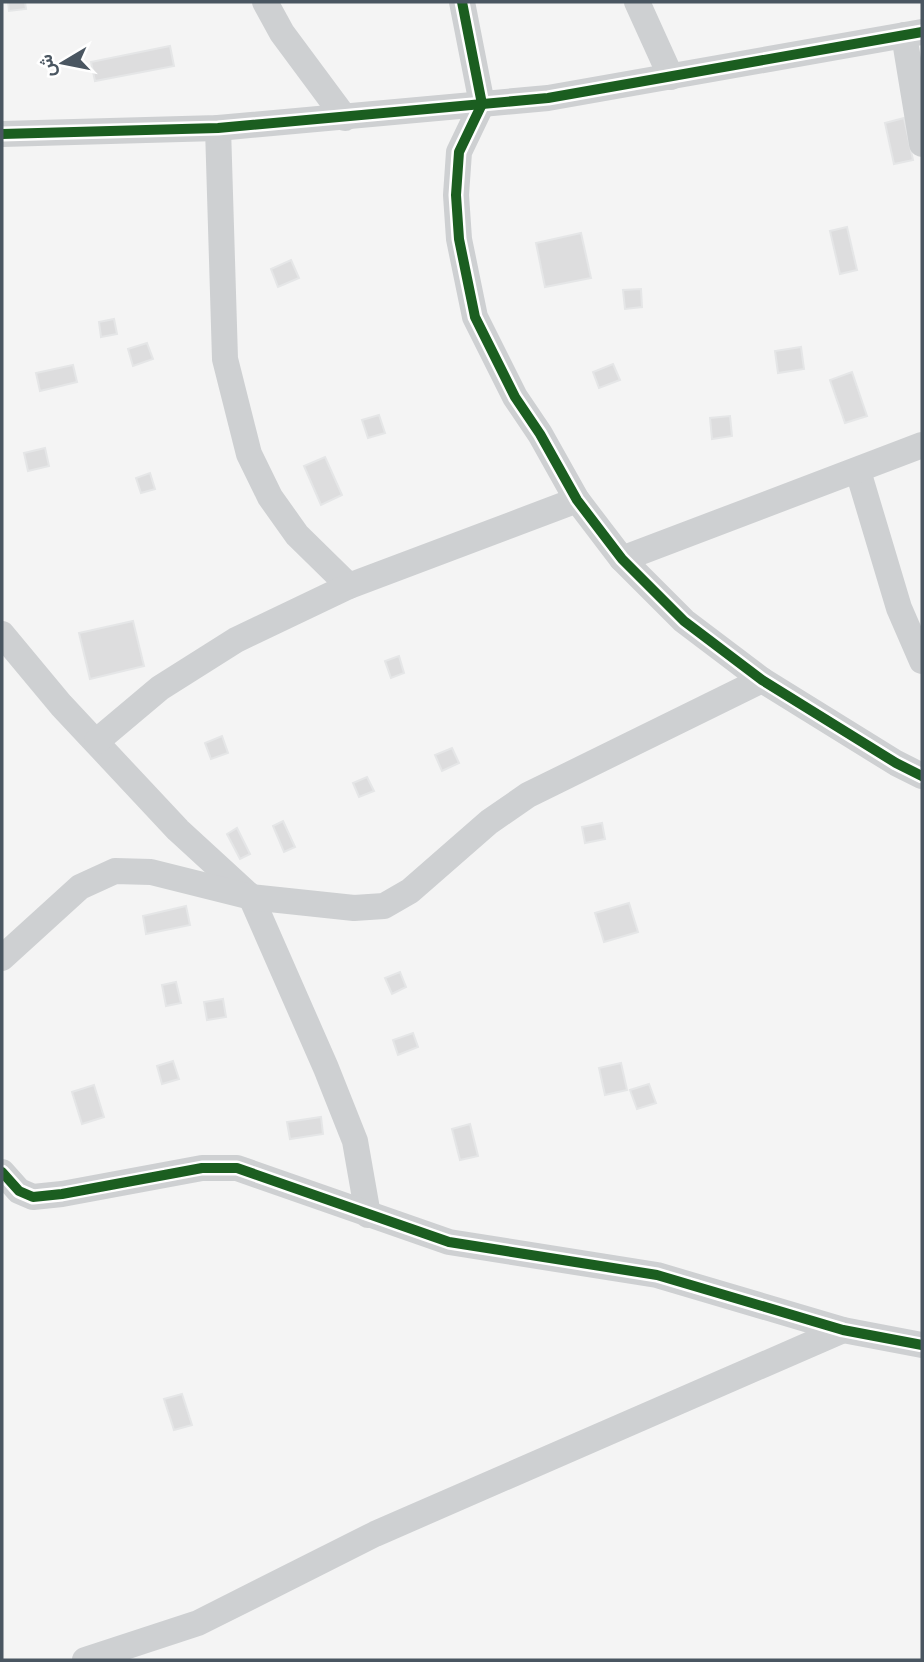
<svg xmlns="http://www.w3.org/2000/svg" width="924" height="1662" font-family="'IBM Plex Sans',Vazirmatn,sans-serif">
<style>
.building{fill:#ddddde;stroke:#e5e6e7;stroke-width:2}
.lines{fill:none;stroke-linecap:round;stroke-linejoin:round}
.street{stroke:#ced0d2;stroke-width:26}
.cycleway-casing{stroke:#fff;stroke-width:15}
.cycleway{stroke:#1b5e20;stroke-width:10}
</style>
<rect width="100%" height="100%" fill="#f4f4f4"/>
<g class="building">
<polygon points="8,2 25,2 26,9 9,11"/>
<polygon points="170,46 174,66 95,81 91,62"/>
<polygon points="904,118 913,160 894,164 885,123"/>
<polygon points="847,227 857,270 840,274 830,231"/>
<polygon points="581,233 591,278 545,287 536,243"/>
<polygon points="291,260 299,278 278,287 271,269"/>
<polygon points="641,289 642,307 625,309 623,290"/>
<polygon points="114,319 117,334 101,337 99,322"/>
<polygon points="147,343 153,359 133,366 128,349"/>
<polygon points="801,347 804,369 778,373 775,351"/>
<polygon points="613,364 620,380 599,388 593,372"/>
<polygon points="73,365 77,382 40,391 36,373"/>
<polygon points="852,372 867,416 845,423 830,380"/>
<polygon points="379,415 385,433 368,438 362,420"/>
<polygon points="730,416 732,436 712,439 710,418"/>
<polygon points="45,448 49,466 28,471 24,453"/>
<polygon points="325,457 342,495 321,505 304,466"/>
<polygon points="150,473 155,489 141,493 136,478"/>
<polygon points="133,621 144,666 90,679 79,633"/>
<polygon points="399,656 404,673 391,678 385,661"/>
<polygon points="222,736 228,753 211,759 205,743"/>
<polygon points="452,748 459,763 442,771 435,755"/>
<polygon points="367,777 374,791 359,797 353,783"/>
<polygon points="283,821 295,847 284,852 273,826"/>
<polygon points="602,823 605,839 585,843 582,827"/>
<polygon points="237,828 250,854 240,859 227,834"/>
<polygon points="629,903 638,932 604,942 595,913"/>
<polygon points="186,906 190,925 146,934 143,916"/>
<polygon points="400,972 406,987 392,994 385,978"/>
<polygon points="176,982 181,1003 166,1006 162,985"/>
<polygon points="223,999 226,1017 207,1020 204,1002"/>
<polygon points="413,1033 418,1047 398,1055 393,1040"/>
<polygon points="173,1061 179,1079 162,1084 157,1066"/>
<polygon points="621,1063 627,1090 605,1095 599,1068"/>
<polygon points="649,1084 656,1103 637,1109 630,1090"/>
<polygon points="94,1085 104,1117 82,1124 72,1092"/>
<polygon points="321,1117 323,1134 290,1139 287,1122"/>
<polygon points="470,1124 478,1156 460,1160 452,1129"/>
<polygon points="182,1394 192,1425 174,1430 164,1399"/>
</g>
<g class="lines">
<g class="street">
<polyline points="265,2 282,33 345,118"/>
<polyline points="462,2 482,104 459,152 456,195 459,239 475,317 515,397 540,434 577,500 622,559 684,621 762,680 896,763 922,776"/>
<polyline points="637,2 671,77"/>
<polyline points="904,35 922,144"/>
<polyline points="218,128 225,359 249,454 270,497 297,535 349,586"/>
<polyline points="2,134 218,128 548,98 922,32"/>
<polyline points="858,471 899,608 922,661"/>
<polyline points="622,559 922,445"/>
<polyline points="2,634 61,705 178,830 251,897 326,1068 355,1141 368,1215"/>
<polyline points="97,741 160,688 236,640 349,586 577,500"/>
<polyline points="2,958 80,887 115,871 151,872 251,897 354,908 384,906 410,891 489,822 528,795 762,680"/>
<polyline points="2,1172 19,1191 33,1197 62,1194 202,1168 237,1168 449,1242 657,1275 843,1330 922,1345"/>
<polyline points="85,1660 198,1623 375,1534 843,1330"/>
</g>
<defs>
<g id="cycleway">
<polyline points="462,2 482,104 459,152 456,195 459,239 475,317 515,397 540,434 577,500 622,559 684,621 762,680 896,763 922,776"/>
<polyline points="2,134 218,128 548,98 922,32"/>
<polyline points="2,1172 19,1191 33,1197 62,1194 202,1168 237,1168 449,1242 657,1275 843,1330 922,1345"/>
</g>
</defs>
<use href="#cycleway" class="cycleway-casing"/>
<use href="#cycleway" class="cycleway"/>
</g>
<rect width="924" height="1662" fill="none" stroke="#4a5661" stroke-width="7"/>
<g transform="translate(63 63) rotate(260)" stroke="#ffffff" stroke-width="5" paint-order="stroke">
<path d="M0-5L12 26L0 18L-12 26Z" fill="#4a5661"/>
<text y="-10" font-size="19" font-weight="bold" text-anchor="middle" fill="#4a5661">ش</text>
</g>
</svg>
